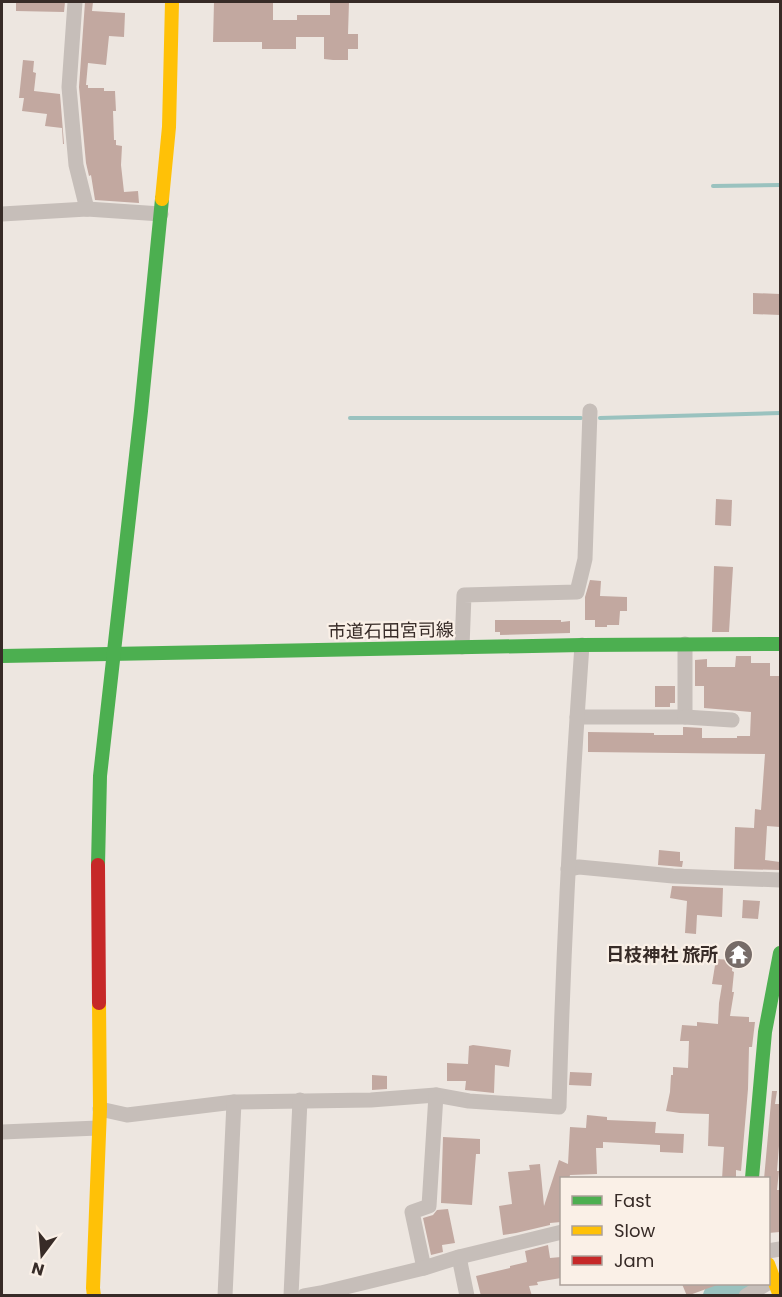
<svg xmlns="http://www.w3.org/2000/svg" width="782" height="1297" font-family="Poppins,'Noto Sans JP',sans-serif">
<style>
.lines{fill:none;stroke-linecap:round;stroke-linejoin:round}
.stream{stroke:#9ac2bf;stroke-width:4}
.river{stroke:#9ac2bf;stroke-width:24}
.building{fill:#c2a8a0}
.street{stroke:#c6beb9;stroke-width:15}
.fast{stroke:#4caf50;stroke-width:14}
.slow{stroke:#ffc107;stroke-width:14}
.jam{stroke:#c62828;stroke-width:14}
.labels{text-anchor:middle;stroke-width:4.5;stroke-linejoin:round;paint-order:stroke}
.street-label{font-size:18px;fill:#372b27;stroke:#faf0e7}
.poi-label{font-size:18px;font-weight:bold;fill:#372b27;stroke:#faf0e7;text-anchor:end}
</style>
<rect width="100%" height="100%" fill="#ede6e0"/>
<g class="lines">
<g class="stream">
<polyline points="713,186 780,185"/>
<polyline points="350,418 581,418"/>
<polyline points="600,418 780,413"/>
</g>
<polyline class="river" points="715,1296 733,1289 741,1284"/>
</g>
<g class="building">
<polygon points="16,2 65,2 64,12 16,11"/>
<polygon points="85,2 93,2 92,11 125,13 124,37 109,36 106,65 88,63 86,85 88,85 88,88 104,88 104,91 115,91 116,111 113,111 114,140 116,140 116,145 122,146 121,165 124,192 138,191 139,203 95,200 91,175 89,176 86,163 79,87"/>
<polygon points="214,2 273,2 273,20 297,20 297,15 330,15 330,2 349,2 348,34 358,34 358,49 348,49 348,60 333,60 324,59 324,37 296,37 296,49 262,49 262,42 213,42"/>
<polygon points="23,60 34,61 33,72 36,73 34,91 60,94 64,144 63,144 62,128 45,126 47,114 22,111 24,98 19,98"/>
<polygon points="753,293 780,294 780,315 753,314"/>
<polygon points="716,499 732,500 731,526 715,525"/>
<polygon points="714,566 733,567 729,632 712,632"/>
<polygon points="590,580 601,581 600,596 627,597 627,611 620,611 619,625 607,625 607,627 595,627 595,620 585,620 585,597"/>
<polygon points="495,620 561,620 561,622 570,621 570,633 500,635 500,632 495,632"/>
<polygon points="736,656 751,656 751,663 770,663 770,676 780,676 780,827 767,826 765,860 780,862 780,870 734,869 735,827 754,828 755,809 761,810 765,754 588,752 588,732 654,733 654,735 683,735 683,727 685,727 702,728 702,738 737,738 737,736 750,736 751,712 704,708 704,686 695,686 695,660 707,659 707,667 735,667"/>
<polygon points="655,686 675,686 675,703 670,703 670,707 655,707"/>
<polygon points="659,850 680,852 680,861 683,861 682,867 658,865"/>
<polygon points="672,886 723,888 722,917 697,915 696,934 685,933 687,901 670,898"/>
<polygon points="743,900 760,901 758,919 742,918"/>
<polygon points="716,959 733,960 732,971 734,972 732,992 734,992 730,1016 749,1017 749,1022 755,1022 752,1047 749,1047 748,1089 741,1171 736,1170 736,1179 722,1179 724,1147 708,1146 709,1114 680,1113 666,1111 670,1092 671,1075 673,1075 673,1067 688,1068 689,1041 680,1041 682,1025 697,1026 697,1022 718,1024 719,1003 722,985 712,984"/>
<polygon points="473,1045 511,1050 509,1067 495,1065 494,1093 465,1090 466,1081 447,1081 447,1063 468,1064 469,1046"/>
<polygon points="570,1072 592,1073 591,1086 569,1085"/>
<polygon points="372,1075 387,1076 387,1089 372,1090"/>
<polygon points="772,1091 777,1091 775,1104 780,1104 780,1146 779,1146 777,1171 779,1171 777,1190 780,1190 780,1232 768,1233 768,1179 764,1179"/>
<polygon points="587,1115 607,1117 607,1120 656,1122 655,1133 684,1134 683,1153 660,1152 660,1145 603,1142 603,1148 596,1148 597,1174 570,1175 569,1179 561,1179 561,1222 550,1223 550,1225 516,1233 503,1235 499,1206 512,1204 508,1172 530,1170 529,1165 540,1164 544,1206 559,1160 568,1164 570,1127 586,1128"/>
<polygon points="443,1137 480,1139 480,1154 476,1154 472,1205 441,1203"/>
<polygon points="448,1209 455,1243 442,1245 443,1252 431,1255 423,1218 433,1215 437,1210"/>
<polygon points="548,1245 550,1258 561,1257 561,1278 537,1282 538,1285 529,1286 532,1296 481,1296 476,1276 510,1268 510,1266 527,1262 525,1251"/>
<polygon points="682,1284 717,1284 717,1285 687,1296"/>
</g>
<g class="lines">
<g class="street">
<polyline points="75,2 69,87 76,165 87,209"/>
<polyline points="2,214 87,209 161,214"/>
<polyline points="462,647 464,595 577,592 585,559 590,411"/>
<polyline points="577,717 685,717 685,644"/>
<polyline points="685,717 732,720"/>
<polyline points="568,869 579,867 673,876 780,880"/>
<path d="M100,1109L127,1115L234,1102L371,1100L436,1095L469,1101L559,1107C563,953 571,799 582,645"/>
<polyline points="2,1132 98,1128"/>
<polyline points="768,1251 780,1249"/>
<polyline points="459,1257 467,1296"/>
<polyline points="424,1268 412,1212 429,1206 436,1095"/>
<polyline points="225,1296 234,1102"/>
<polyline points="291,1296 300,1100"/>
<polyline points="304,1296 321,1293 424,1268 459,1257 562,1232"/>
<polyline points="746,1296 766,1284"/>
</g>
<g class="fast">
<polyline points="2,656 582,645 780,644"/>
<polyline points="98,865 100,776 141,411 162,199"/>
<polyline points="752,1178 765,1032 780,953"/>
</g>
<g class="slow">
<polyline points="162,199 169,127 172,2"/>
<polyline points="768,1264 780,1296"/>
<polyline points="94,1296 93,1288 100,1109 99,1003"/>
</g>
<polyline class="jam" points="98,865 99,1003"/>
</g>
<defs>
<symbol id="temple-disc" viewBox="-11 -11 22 22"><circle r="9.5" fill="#776c68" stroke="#faf0e7"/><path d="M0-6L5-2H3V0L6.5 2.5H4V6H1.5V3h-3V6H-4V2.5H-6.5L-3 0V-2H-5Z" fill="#fff"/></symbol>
</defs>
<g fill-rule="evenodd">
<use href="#temple-disc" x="722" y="938" width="33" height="33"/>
</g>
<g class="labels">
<g class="street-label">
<text transform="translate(391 631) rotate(-1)" y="6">市道石田宮司線</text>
</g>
<g class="poi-label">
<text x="718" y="961">日枝神社 旅所</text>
</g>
</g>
<rect width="782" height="1297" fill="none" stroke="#372b27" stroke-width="6"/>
<rect x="560" y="1177" width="210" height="108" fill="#faf0e7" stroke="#aca19a" stroke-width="1.5"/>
<rect x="572" y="1196" width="30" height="9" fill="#4caf50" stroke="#aca19a" stroke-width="1.5"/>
<text x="614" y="1207" font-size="18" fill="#372b27">Fast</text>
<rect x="572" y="1226" width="30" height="9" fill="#ffc107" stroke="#aca19a" stroke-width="1.5"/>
<text x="614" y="1237" font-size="18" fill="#372b27">Slow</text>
<rect x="572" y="1256" width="30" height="9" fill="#c62828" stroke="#aca19a" stroke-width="1.5"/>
<text x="614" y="1267" font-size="18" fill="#372b27">Jam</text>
<g transform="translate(42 1255) rotate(196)" stroke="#faf0e7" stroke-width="4.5" paint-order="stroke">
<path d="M0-4.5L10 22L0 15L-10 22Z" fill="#372b27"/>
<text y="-9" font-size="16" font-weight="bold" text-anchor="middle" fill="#372b27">N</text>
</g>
</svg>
